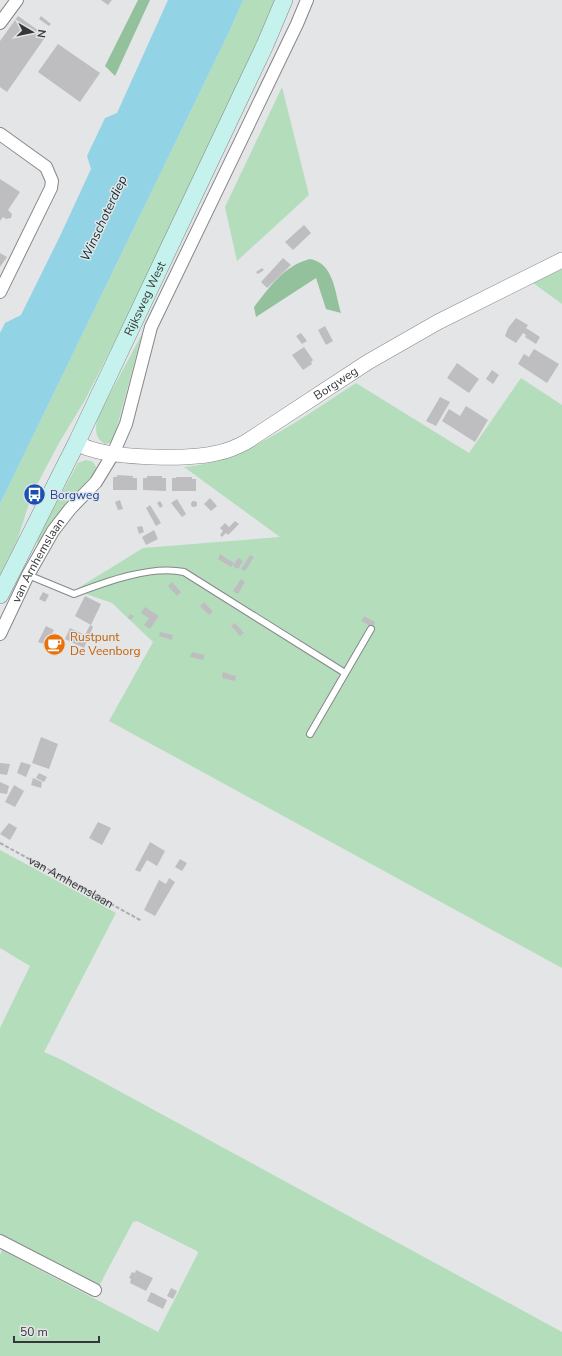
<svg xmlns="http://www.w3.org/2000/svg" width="562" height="1356" font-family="'Nunito Sans',sans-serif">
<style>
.green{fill:#b4ddbc}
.forest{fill:#93c19c}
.water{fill:#92d4e6}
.building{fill:#bebec1}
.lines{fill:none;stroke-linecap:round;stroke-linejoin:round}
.service-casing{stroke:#868789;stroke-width:8}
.minor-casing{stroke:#868789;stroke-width:14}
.tertiary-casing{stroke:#868789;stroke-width:16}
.secondary-casing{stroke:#868789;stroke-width:18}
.path{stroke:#acadaf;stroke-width:2;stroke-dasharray:4 2;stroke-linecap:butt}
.service{stroke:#fff;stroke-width:6}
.minor{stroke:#fff;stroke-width:12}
.tertiary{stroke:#fff;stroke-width:15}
.secondary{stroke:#c5f2ec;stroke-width:17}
.labels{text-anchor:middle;stroke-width:3;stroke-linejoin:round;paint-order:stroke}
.street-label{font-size:12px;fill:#363738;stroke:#e3e5e7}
.transit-label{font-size:12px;fill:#164399;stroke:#e3e5e7;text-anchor:start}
.food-label{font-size:12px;fill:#c56008;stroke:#e3e5e7;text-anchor:start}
.water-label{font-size:13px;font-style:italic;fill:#103038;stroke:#e3e5e7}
</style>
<rect width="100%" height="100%" fill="#e3e5e7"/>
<g class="green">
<polygon points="243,0 278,0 125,321 85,400 59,443 32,494 17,541 0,575 0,504 231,28"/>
<polygon points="282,87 309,195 237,261 225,207"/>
<polygon points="562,269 562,304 533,283"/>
<path d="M142,334L113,442L105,444C94,437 96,430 97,418Z"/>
<path d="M521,378L562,405V968L109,721L153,642L112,603L75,590L143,548L280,537L184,467C244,463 307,414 356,383L469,453Z"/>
<polygon points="86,460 93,462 97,469 37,544 38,538 78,463"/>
<polygon points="0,850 116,913 44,1052 62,1060 562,1332 562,1356 0,1356 0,1255 2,1250 158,1332 198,1253 197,1251 137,1221 133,1222 99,1286 0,1236 0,1028 30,966 0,948"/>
</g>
<g class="forest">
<polygon points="138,0 150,0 115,76 105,66"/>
<path d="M310,259C334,263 335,293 341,313L326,309L316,278L256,317L254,307C270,287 283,266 310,259Z"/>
</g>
<polygon class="water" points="168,0 243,0 231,28 0,504 0,333 5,323 21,315 61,234 91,169 87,156 105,118 117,113"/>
<g class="building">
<polygon points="101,0 112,0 108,5"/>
<polygon points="18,16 46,36 7,92 0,87 0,41"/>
<polygon points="41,16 51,24 49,26 39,19"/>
<polygon points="58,44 100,73 80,102 38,72"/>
<polygon points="0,179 20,192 8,210 12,214 11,218 6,219 3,217 0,221"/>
<polygon points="304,225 311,233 293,250 285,242"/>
<polygon points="0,253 7,257 0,267"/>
<polygon points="283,258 291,265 267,288 261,282"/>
<polygon points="262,268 264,270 258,274 256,272"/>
<polygon points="516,318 528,325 526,328 540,337 536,344 525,337 526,335 523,333 516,343 505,336 508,328"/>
<polygon points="325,326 333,341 326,345 318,330"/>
<polygon points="301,333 307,341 302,344 296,336"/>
<polygon points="304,347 313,360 311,362 312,364 303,370 292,355"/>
<polygon points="534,349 559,364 547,383 518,364 524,354 529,357"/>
<polygon points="457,363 479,379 469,393 447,378"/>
<polygon points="492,370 499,375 493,384 486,379"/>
<polygon points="440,397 450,402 436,426 426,421"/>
<polygon points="466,406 488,420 475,442 442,421 449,409 460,416"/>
<polygon points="117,475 133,476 133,478 137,478 137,490 113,490 113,477 117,477"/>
<polygon points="147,476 162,476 162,478 166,478 166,491 143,490 143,478 147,478"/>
<polygon points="176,477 192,477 192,479 196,479 196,491 172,491 172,478 176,478"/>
<polygon points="210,498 217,506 211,511 204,504"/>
<polygon points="177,499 186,514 182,517 171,503"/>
<polygon points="120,500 123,509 118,510 115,502"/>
<circle cx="194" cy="504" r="3"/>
<polygon points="160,501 163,506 160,508 157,503"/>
<polygon points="150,505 161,523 156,526 146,508"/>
<polygon points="235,521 239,524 228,535 226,533 222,537 220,535 223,531 220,528 225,523 229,527"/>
<polygon points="142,526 144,532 139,534 137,527"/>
<polygon points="154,530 158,539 146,545 142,537"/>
<polygon points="220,554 234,563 231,567 218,559"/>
<polygon points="250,555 254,557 245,571 241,569"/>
<polygon points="238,558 243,561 238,569 233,566"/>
<polygon points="241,579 245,582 238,594 233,591"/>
<polygon points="172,582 181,592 177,596 168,586"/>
<polygon points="43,592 49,595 45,602 39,599"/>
<polygon points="85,596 101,604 91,625 75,616"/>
<polygon points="204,602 213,612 209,615 200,606"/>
<polygon points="145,607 159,616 150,629 144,625 149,618 141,613"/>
<polygon points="130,614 134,616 131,620 128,618"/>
<polygon points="364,616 375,622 373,627 361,621"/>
<polygon points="235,623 244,633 240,636 231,626"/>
<polygon points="90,625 93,627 84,648 65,639 70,628 85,635"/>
<polygon points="46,626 54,630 51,635 63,640 57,653 43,646 44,644 38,642"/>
<polygon points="160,632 173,635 172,640 159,636"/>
<polygon points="192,652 205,655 203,660 190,657"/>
<polygon points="223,672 236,676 235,681 222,678"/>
<polygon points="41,737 58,744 49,769 32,763"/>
<polygon points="21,762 31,765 26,777 17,773"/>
<polygon points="0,763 10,764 7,775 0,774"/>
<polygon points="39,773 47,777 44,782 36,778"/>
<polygon points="33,778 42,782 41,788 31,785"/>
<polygon points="0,782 9,786 7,794 0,793"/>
<polygon points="14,785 24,791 15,807 5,802"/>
<polygon points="98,822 111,828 102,845 89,838"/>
<polygon points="9,823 17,828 10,840 0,834"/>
<polygon points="150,842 165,851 157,866 147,860 140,872 135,870"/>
<polygon points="180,859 187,863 182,871 175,867"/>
<polygon points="169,878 175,882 155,916 144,910 159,880 166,884"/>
<polygon points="136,1270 153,1278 146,1291 130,1283 131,1279 129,1278 132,1272 135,1273"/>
<polygon points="171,1288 177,1291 173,1299 167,1296"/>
<polygon points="151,1292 167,1300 163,1309 147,1301"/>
</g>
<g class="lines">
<defs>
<g id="service">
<path d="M28,575L74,594C105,582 151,565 184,572L345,673"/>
<polyline points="310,734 371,629"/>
</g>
<g id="minor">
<polyline points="0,23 17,0"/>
<polyline points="0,134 46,167 52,181 51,188 0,292"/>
<path id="s2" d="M0,634L28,575L53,531L70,509L96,482L113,454L126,424L151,327L297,24L307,0"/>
<polyline points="0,1241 95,1290"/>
</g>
<g id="tertiary">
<path id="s3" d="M77,442C81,445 86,448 91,449C118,458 189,460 217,453C227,451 237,447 246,442L368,362L438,322L562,260"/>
</g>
<g id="secondary">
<path id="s4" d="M0,595L77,442L265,45L284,0"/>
</g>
</defs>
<use href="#service" class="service-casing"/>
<use href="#minor" class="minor-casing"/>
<use href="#tertiary" class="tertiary-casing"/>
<use href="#secondary" class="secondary-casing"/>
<path class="path" id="s1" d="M0,843L142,921"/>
<use href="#service" class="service"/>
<use href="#minor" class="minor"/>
<use href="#tertiary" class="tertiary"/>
<use href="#secondary" class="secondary"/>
</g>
<defs>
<symbol id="bus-disc" viewBox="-11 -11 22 22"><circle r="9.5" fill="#1a4fb4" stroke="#e3e5e7"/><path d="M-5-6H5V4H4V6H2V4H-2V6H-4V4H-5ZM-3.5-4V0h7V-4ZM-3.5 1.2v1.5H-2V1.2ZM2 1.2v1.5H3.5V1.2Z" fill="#fff"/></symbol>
<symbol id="cafe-disc" viewBox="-11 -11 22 22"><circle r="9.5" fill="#e8710a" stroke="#e3e5e7"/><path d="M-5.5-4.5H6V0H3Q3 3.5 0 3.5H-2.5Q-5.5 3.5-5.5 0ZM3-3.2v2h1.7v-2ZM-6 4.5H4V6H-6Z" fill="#fff"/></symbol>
</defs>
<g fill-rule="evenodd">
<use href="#bus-disc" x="22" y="482" width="25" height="25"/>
<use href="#cafe-disc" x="42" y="632" width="25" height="25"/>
</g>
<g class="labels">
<g class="street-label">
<text dy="4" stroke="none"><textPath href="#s4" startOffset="330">Rijksweg West</textPath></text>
<text dy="4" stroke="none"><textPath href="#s3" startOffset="281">Borgweg</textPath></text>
<text dy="4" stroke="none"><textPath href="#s2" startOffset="83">van Arnhemslaan</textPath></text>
<text dy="4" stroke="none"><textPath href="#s1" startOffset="81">van Arnhemslaan</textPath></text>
</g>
<g class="transit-label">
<text x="50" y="499">Borgweg</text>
</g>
<g class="food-label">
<text x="70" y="641">Rustpunt<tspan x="70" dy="14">De Veenborg</tspan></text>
</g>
<g class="water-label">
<text transform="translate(103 218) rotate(-65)" y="5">Winschoterdiep</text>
</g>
</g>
<g transform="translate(32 32) rotate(99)" stroke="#e3e5e7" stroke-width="3" paint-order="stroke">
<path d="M0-3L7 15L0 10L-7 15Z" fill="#363738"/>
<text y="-6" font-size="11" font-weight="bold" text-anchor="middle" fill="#363738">N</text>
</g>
<path d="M14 1336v6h85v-6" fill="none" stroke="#363738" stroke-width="2"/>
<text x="20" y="1336" font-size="12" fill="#363738" stroke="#e3e5e7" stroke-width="3" paint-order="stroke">50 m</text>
</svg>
